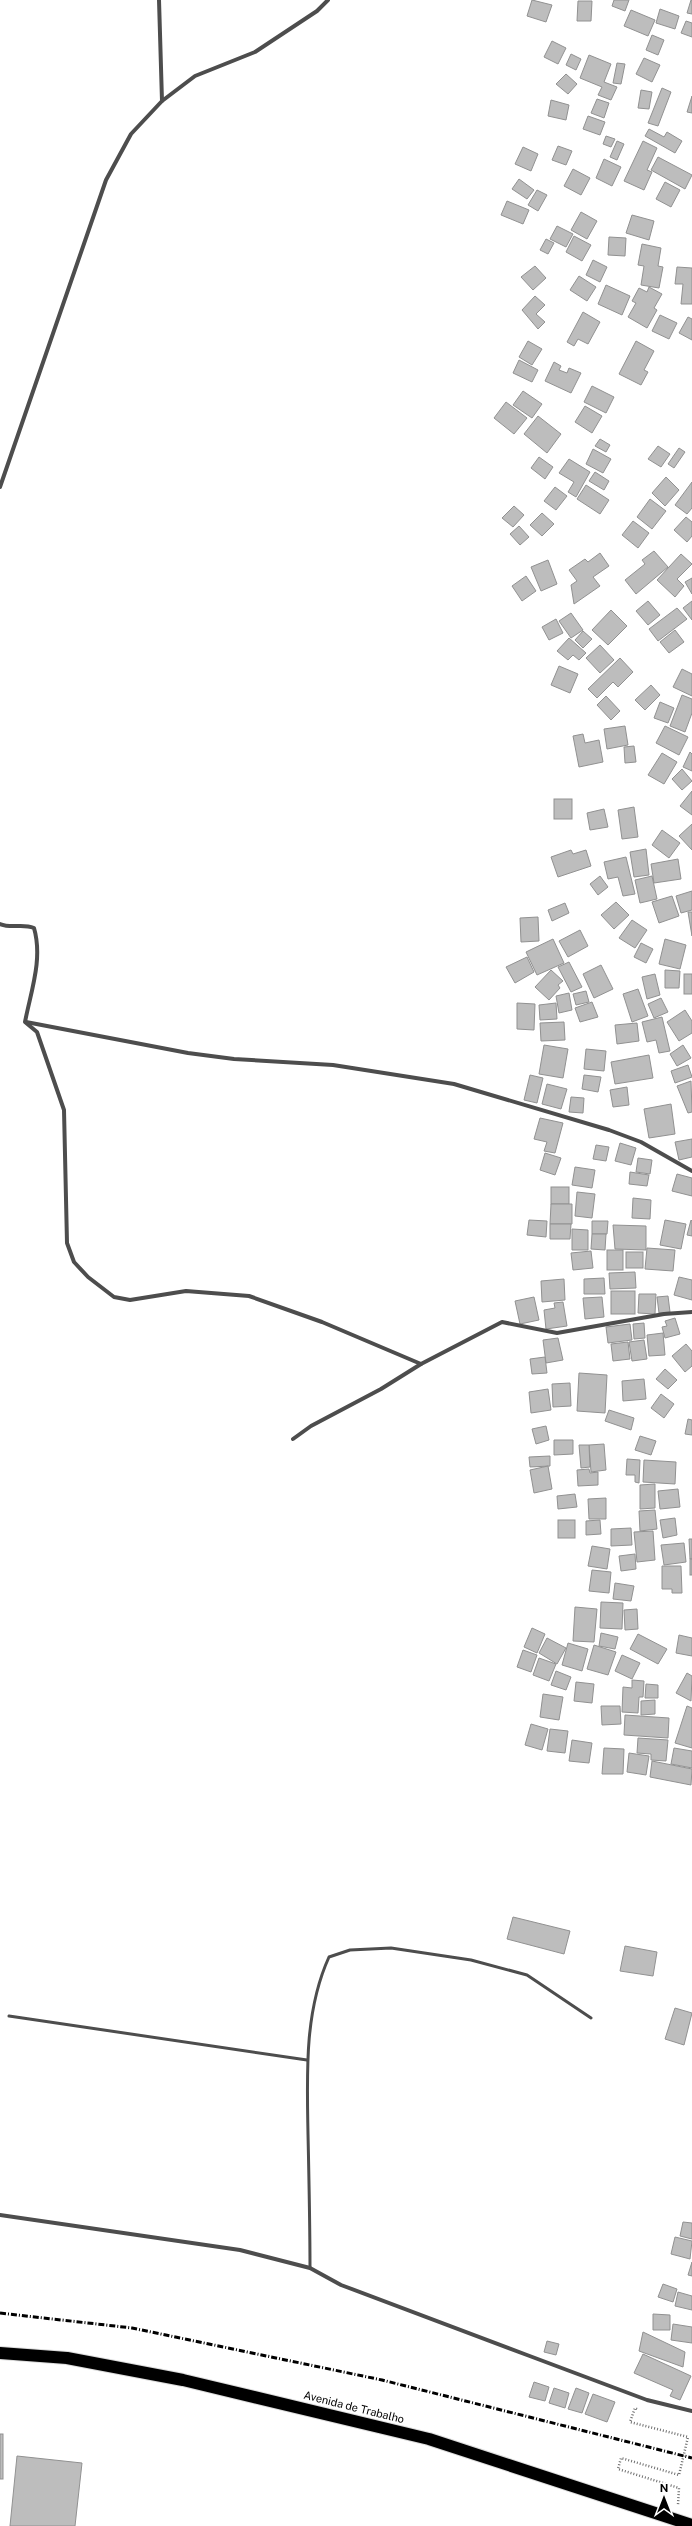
<svg xmlns="http://www.w3.org/2000/svg" width="692" height="2526" font-family="'Public Sans',sans-serif">
<style>
.building{fill:#bdbdbd;stroke:#919191}
.lines{fill:none;stroke-linecap:round;stroke-linejoin:round}
.highway-casing{stroke:#dbdbdb;stroke-width:14}
.path{stroke:#6f6f6f;stroke-width:2.5;stroke-dasharray:1 2;stroke-linecap:butt}
.lane{stroke:#4d4d4d;stroke-width:3}
.street{stroke:#4d4d4d;stroke-width:4}
.highway{stroke:#000;stroke-width:12}
.rail{stroke:#000;stroke-width:3;stroke-dasharray:6 2 1 2;stroke-linecap:butt}
.labels{text-anchor:middle;stroke-width:4;stroke-linejoin:round;paint-order:stroke}
.street-label{font-size:11px;fill:#000;stroke:#fff}
</style>
<rect width="100%" height="100%" fill="#fff"/>
<g class="building">
<polygon points="532,0 552,5 546,22 527,16"/>
<polygon points="614,0 629,0 625,11 612,6"/>
<polygon points="691,0 692,0 692,14 687,13"/>
<polygon points="578,1 592,1 591,21 577,21"/>
<polygon points="660,9 679,16 675,29 656,23"/>
<polygon points="631,10 655,20 648,36 624,26"/>
<polygon points="686,21 692,23 692,37 681,33"/>
<polygon points="652,35 664,40 658,55 646,50"/>
<polygon points="552,41 566,48 558,64 544,57"/>
<polygon points="571,54 581,59 576,70 566,65"/>
<polygon points="589,55 611,64 604,82 617,87 611,100 598,95 602,87 580,78"/>
<polygon points="644,58 660,65 652,82 636,74"/>
<polygon points="617,63 625,64 621,84 613,83"/>
<polygon points="566,74 577,84 568,94 556,84"/>
<polygon points="662,88 671,92 658,126 648,123"/>
<polygon points="641,90 652,92 649,109 638,108"/>
<polygon points="692,96 692,113 687,112"/>
<polygon points="597,99 609,103 604,118 591,113"/>
<polygon points="551,100 569,105 566,120 548,116"/>
<polygon points="588,116 605,122 600,135 583,129"/>
<polygon points="649,129 664,137 667,132 682,141 675,153 645,136"/>
<polygon points="606,136 615,139 611,147 603,144"/>
<polygon points="617,141 624,144 617,160 610,157"/>
<polygon points="643,141 657,148 647,170 652,172 644,190 624,181"/>
<polygon points="558,146 572,151 566,165 552,160"/>
<polygon points="523,147 538,154 531,171 515,164"/>
<polygon points="658,157 692,175 685,189 651,170"/>
<polygon points="604,159 621,167 612,186 596,178"/>
<polygon points="573,169 590,178 581,195 564,186"/>
<polygon points="519,179 534,190 527,199 512,189"/>
<polygon points="665,182 680,190 671,207 656,199"/>
<polygon points="537,190 547,195 538,211 528,205"/>
<polygon points="507,201 529,210 523,224 501,215"/>
<polygon points="581,212 597,221 587,239 571,230"/>
<polygon points="632,215 654,221 649,240 626,233"/>
<polygon points="557,226 573,234 566,247 550,239"/>
<polygon points="574,236 591,245 582,261 566,252"/>
<polygon points="609,237 626,238 625,256 608,255"/>
<polygon points="546,239 554,243 548,254 540,250"/>
<polygon points="642,244 661,248 658,266 663,267 659,288 641,285 644,266 638,265"/>
<polygon points="593,260 607,267 600,282 586,275"/>
<polygon points="535,266 546,278 533,290 521,277"/>
<polygon points="677,267 692,268 692,304 681,304 683,284 675,284"/>
<polygon points="579,276 596,287 587,301 570,290"/>
<polygon points="606,285 630,296 622,315 598,304"/>
<polygon points="649,287 662,294 654,308 657,310 647,328 628,317 636,303 632,301 639,288 647,292"/>
<polygon points="535,296 545,305 536,314 545,322 538,329 522,310"/>
<polygon points="583,312 600,322 588,344 578,339 574,346 567,342"/>
<polygon points="660,315 677,323 669,339 652,331"/>
<polygon points="688,317 692,319 692,340 679,333"/>
<polygon points="528,341 542,349 532,365 519,357"/>
<polygon points="636,341 654,351 644,370 648,372 641,385 619,374"/>
<polygon points="519,360 538,370 532,382 513,373"/>
<polygon points="554,362 561,366 559,370 567,373 569,368 581,373 571,393 545,381"/>
<polygon points="592,386 614,397 606,413 584,402"/>
<polygon points="523,391 542,404 532,418 513,405"/>
<polygon points="506,402 527,418 514,434 494,418"/>
<polygon points="585,406 602,416 592,433 575,422"/>
<polygon points="538,416 561,434 547,453 524,434"/>
<polygon points="600,439 610,445 606,452 595,446"/>
<polygon points="658,446 670,454 661,467 648,459"/>
<polygon points="679,448 685,452 674,468 668,464"/>
<polygon points="593,449 611,459 603,473 586,464"/>
<polygon points="539,457 553,467 545,479 531,468"/>
<polygon points="569,459 590,472 576,497 568,492 574,482 559,473"/>
<polygon points="595,472 609,481 604,490 589,481"/>
<polygon points="666,477 679,490 665,506 652,493"/>
<polygon points="692,482 692,508 687,514 675,505"/>
<polygon points="586,485 609,500 600,514 577,499"/>
<polygon points="555,487 567,496 556,510 544,501"/>
<polygon points="650,499 666,511 652,529 637,517"/>
<polygon points="514,506 524,515 513,527 502,518"/>
<polygon points="542,513 554,524 542,536 530,525"/>
<polygon points="686,517 692,522 692,536 687,542 674,530"/>
<polygon points="633,521 649,533 638,548 622,535"/>
<polygon points="519,526 529,537 520,545 510,534"/>
<polygon points="654,551 668,567 636,594 625,580 645,564 642,560"/>
<polygon points="600,553 609,566 593,577 600,586 574,604 571,585 577,581 569,570 585,559 588,562"/>
<polygon points="681,554 692,564 677,579 684,586 675,597 657,580"/>
<polygon points="548,560 557,584 541,591 531,567"/>
<polygon points="526,576 536,591 522,601 512,586"/>
<polygon points="692,578 692,594 685,582"/>
<polygon points="648,601 660,615 648,625 636,611"/>
<polygon points="692,601 692,620 683,608"/>
<polygon points="677,608 687,619 658,641 649,629"/>
<polygon points="611,610 627,626 608,645 592,630"/>
<polygon points="571,613 583,630 571,638 559,621"/>
<polygon points="556,619 563,633 549,640 542,627"/>
<polygon points="675,630 684,642 669,653 660,642"/>
<polygon points="583,631 592,639 583,648 575,640"/>
<polygon points="569,638 586,653 579,660 573,655 568,660 557,651"/>
<polygon points="600,645 614,660 600,673 586,658"/>
<polygon points="620,658 633,672 618,687 613,682 597,698 588,689"/>
<polygon points="559,666 578,674 570,693 551,685"/>
<polygon points="682,669 692,674 692,696 673,687"/>
<polygon points="651,685 660,695 645,710 635,700"/>
<polygon points="682,695 692,699 692,713 685,732 670,726"/>
<polygon points="606,696 620,711 611,720 597,705"/>
<polygon points="660,702 674,708 668,723 654,718"/>
<polygon points="625,726 628,745 607,749 604,729"/>
<polygon points="665,726 688,737 679,755 656,743"/>
<polygon points="583,734 585,743 599,740 603,762 579,767 573,736"/>
<polygon points="634,746 636,762 625,763 624,747"/>
<polygon points="690,752 692,754 692,771 683,767"/>
<polygon points="662,753 677,762 664,784 648,775"/>
<polygon points="682,769 692,781 682,790 672,779"/>
<polygon points="692,791 692,815 680,806"/>
<rect x="554" y="799" width="18" height="20"/>
<polygon points="634,807 638,837 622,839 618,810"/>
<polygon points="604,809 608,827 590,830 587,813"/>
<polygon points="692,824 692,850 679,836"/>
<polygon points="662,830 680,843 669,858 652,845"/>
<polygon points="646,849 649,875 634,877 630,852"/>
<polygon points="571,850 573,854 586,850 591,866 558,877 551,857"/>
<polygon points="626,857 635,894 623,896 618,877 608,879 604,862"/>
<polygon points="678,859 681,879 654,883 651,864"/>
<polygon points="600,876 608,887 598,895 590,884"/>
<polygon points="652,876 657,899 640,903 635,880"/>
<polygon points="692,891 692,910 681,913 676,896"/>
<polygon points="672,896 679,916 659,923 652,902"/>
<polygon points="616,902 629,915 614,929 601,915"/>
<polygon points="565,903 569,913 552,921 548,910"/>
<polygon points="688,912 692,912 692,936"/>
<polygon points="538,917 539,941 521,942 520,918"/>
<polygon points="632,920 647,930 635,948 619,938"/>
<polygon points="580,930 588,946 568,957 559,941"/>
<polygon points="553,939 564,963 537,975 526,952"/>
<polygon points="665,939 686,945 680,969 659,964"/>
<polygon points="641,943 653,949 646,963 634,957"/>
<polygon points="527,957 534,972 515,983 506,967"/>
<polygon points="569,962 582,987 571,992 558,967"/>
<polygon points="601,965 613,989 594,998 583,974"/>
<polygon points="551,970 563,981 558,985 560,988 549,1000 535,987"/>
<polygon points="665,970 680,971 679,988 665,988"/>
<polygon points="655,974 660,995 647,999 642,977"/>
<rect x="684" y="974" width="8" height="20"/>
<polygon points="638,989 648,1016 632,1022 623,994"/>
<polygon points="586,991 589,1002 576,1005 573,994"/>
<polygon points="569,993 572,1010 559,1013 556,996"/>
<polygon points="661,998 668,1012 654,1018 648,1004"/>
<polygon points="592,1002 598,1017 580,1022 575,1008"/>
<polygon points="517,1003 535,1004 534,1030 517,1029"/>
<polygon points="556,1003 557,1019 540,1020 539,1005"/>
<polygon points="685,1010 692,1021 692,1033 679,1041 667,1022"/>
<polygon points="662,1017 670,1051 659,1053 656,1040 647,1042 642,1022"/>
<polygon points="564,1022 565,1040 541,1041 540,1023"/>
<polygon points="637,1023 639,1041 617,1044 615,1025"/>
<polygon points="544,1045 568,1049 563,1078 539,1074"/>
<polygon points="683,1045 691,1058 677,1066 670,1054"/>
<polygon points="586,1049 606,1051 604,1071 584,1069"/>
<polygon points="649,1055 653,1078 615,1084 611,1062"/>
<polygon points="688,1065 692,1077 675,1083 671,1071"/>
<polygon points="530,1075 543,1078 537,1103 524,1100"/>
<polygon points="584,1075 601,1077 598,1092 582,1089"/>
<polygon points="691,1081 692,1112 688,1113 677,1086"/>
<polygon points="547,1084 567,1089 561,1109 542,1104"/>
<polygon points="627,1087 629,1105 613,1107 610,1090"/>
<polygon points="571,1097 584,1098 583,1113 569,1112"/>
<polygon points="671,1104 675,1134 649,1138 644,1109"/>
<polygon points="540,1118 563,1123 555,1153 544,1151 547,1142 534,1139"/>
<polygon points="692,1139 692,1157 679,1160 675,1142"/>
<polygon points="620,1143 636,1148 631,1165 615,1161"/>
<polygon points="596,1145 609,1147 606,1161 593,1159"/>
<polygon points="545,1153 561,1158 555,1175 540,1170"/>
<polygon points="638,1158 652,1160 650,1174 636,1172"/>
<polygon points="575,1167 595,1170 592,1188 572,1185"/>
<polygon points="630,1172 649,1175 647,1186 629,1184"/>
<polygon points="677,1174 692,1178 692,1196 672,1191"/>
<rect x="551" y="1187" width="18" height="17"/>
<polygon points="577,1192 595,1194 592,1218 575,1216"/>
<polygon points="633,1198 651,1200 650,1219 632,1218"/>
<polygon points="551,1204 572,1204 572,1224 550,1224"/>
<polygon points="529,1220 547,1221 546,1237 527,1235"/>
<polygon points="665,1220 686,1224 681,1249 660,1245"/>
<polygon points="691,1220 692,1221 692,1236 687,1235"/>
<polygon points="592,1221 608,1221 607,1234 592,1234"/>
<polygon points="550,1224 571,1224 570,1239 550,1239"/>
<polygon points="613,1225 646,1226 646,1250 615,1249"/>
<polygon points="572,1229 588,1230 588,1250 572,1250"/>
<polygon points="592,1234 606,1234 605,1250 591,1249"/>
<polygon points="647,1248 675,1250 673,1271 645,1269"/>
<rect x="607" y="1250" width="16" height="20"/>
<polygon points="591,1251 593,1268 573,1270 571,1253"/>
<rect x="626" y="1252" width="17" height="16"/>
<polygon points="635,1272 636,1288 610,1289 609,1273"/>
<polygon points="679,1277 692,1280 692,1300 674,1295"/>
<polygon points="604,1278 605,1294 584,1294 584,1279"/>
<polygon points="564,1279 565,1300 542,1302 541,1281"/>
<rect x="611" y="1291" width="24" height="23"/>
<polygon points="639,1294 656,1294 655,1314 638,1313"/>
<polygon points="668,1296 670,1312 659,1313 657,1297"/>
<polygon points="534,1297 539,1320 520,1324 515,1301"/>
<polygon points="602,1297 604,1317 585,1319 583,1298"/>
<polygon points="563,1302 567,1326 546,1329 544,1310 555,1308 554,1303"/>
<polygon points="675,1318 680,1334 665,1338 662,1327 667,1326 665,1321"/>
<polygon points="644,1323 645,1338 634,1339 633,1324"/>
<polygon points="630,1324 632,1340 608,1343 606,1327"/>
<polygon points="663,1333 665,1355 649,1356 647,1335"/>
<polygon points="558,1338 563,1360 546,1363 543,1340"/>
<polygon points="644,1340 647,1359 632,1361 629,1342"/>
<polygon points="628,1342 630,1359 613,1361 611,1344"/>
<polygon points="686,1344 692,1351 692,1366 685,1372 672,1356"/>
<polygon points="545,1357 547,1373 532,1374 530,1359"/>
<polygon points="665,1369 677,1380 668,1389 656,1379"/>
<polygon points="579,1373 607,1375 605,1413 577,1411"/>
<polygon points="644,1379 646,1399 623,1401 622,1381"/>
<polygon points="570,1383 571,1406 553,1407 552,1384"/>
<polygon points="548,1389 551,1410 531,1413 529,1392"/>
<polygon points="661,1394 674,1404 664,1418 651,1408"/>
<polygon points="609,1410 634,1418 631,1430 605,1421"/>
<polygon points="688,1419 692,1420 692,1435 685,1434"/>
<polygon points="546,1426 549,1440 536,1444 532,1429"/>
<polygon points="640,1436 656,1441 651,1455 635,1450"/>
<polygon points="554,1440 573,1440 573,1454 554,1455"/>
<polygon points="604,1444 606,1470 591,1472 589,1445"/>
<polygon points="579,1445 589,1445 590,1467 581,1468"/>
<polygon points="550,1456 550,1466 530,1467 529,1457"/>
<polygon points="627,1459 640,1460 639,1483 635,1482 635,1475 626,1475"/>
<polygon points="644,1460 676,1462 675,1484 643,1482"/>
<polygon points="548,1466 552,1489 534,1493 530,1470"/>
<polygon points="589,1469 590,1473 598,1472 598,1485 578,1486 577,1470"/>
<polygon points="655,1484 655,1508 640,1509 640,1485"/>
<polygon points="678,1489 680,1507 660,1509 658,1491"/>
<polygon points="575,1494 577,1507 558,1509 557,1496"/>
<polygon points="606,1498 606,1519 589,1519 588,1499"/>
<polygon points="655,1510 657,1529 640,1531 639,1511"/>
<polygon points="675,1518 677,1535 663,1538 660,1520"/>
<rect x="558" y="1520" width="17" height="18"/>
<polygon points="600,1520 601,1534 586,1535 586,1521"/>
<polygon points="631,1528 632,1545 611,1546 611,1529"/>
<polygon points="653,1531 655,1560 637,1562 634,1532"/>
<polygon points="689,1539 692,1539 692,1559 690,1559"/>
<polygon points="684,1543 686,1562 664,1565 661,1545"/>
<polygon points="592,1546 610,1549 607,1569 588,1566"/>
<polygon points="635,1554 636,1569 621,1571 619,1556"/>
<rect x="690" y="1559" width="2" height="16"/>
<polygon points="662,1566 681,1566 682,1593 672,1593 672,1589 662,1589"/>
<polygon points="592,1570 611,1572 609,1593 589,1591"/>
<polygon points="615,1583 634,1586 631,1601 613,1599"/>
<polygon points="601,1602 623,1603 622,1629 600,1628"/>
<polygon points="575,1607 597,1609 594,1642 573,1641"/>
<polygon points="637,1609 638,1629 625,1630 624,1610"/>
<polygon points="532,1628 545,1634 537,1653 524,1647"/>
<polygon points="601,1633 618,1637 615,1649 599,1646"/>
<polygon points="638,1634 667,1649 658,1664 630,1649"/>
<polygon points="679,1635 692,1638 692,1656 676,1653"/>
<polygon points="547,1638 566,1648 557,1664 539,1653"/>
<polygon points="568,1643 588,1649 582,1671 562,1665"/>
<polygon points="594,1645 616,1652 608,1675 587,1669"/>
<polygon points="523,1650 537,1655 531,1672 517,1667"/>
<polygon points="622,1655 640,1663 632,1679 615,1671"/>
<polygon points="539,1658 556,1664 549,1681 533,1675"/>
<polygon points="556,1671 571,1677 566,1690 551,1685"/>
<polygon points="687,1673 692,1676 691,1701 676,1693"/>
<polygon points="632,1680 644,1681 643,1697 639,1697 638,1713 622,1712 623,1687 632,1688"/>
<polygon points="576,1682 594,1684 592,1703 574,1701"/>
<polygon points="646,1684 658,1685 658,1698 645,1698"/>
<polygon points="543,1694 563,1697 559,1720 540,1717"/>
<polygon points="655,1700 655,1714 641,1715 641,1701"/>
<polygon points="601,1706 620,1706 621,1724 602,1725"/>
<polygon points="687,1706 692,1708 692,1748 675,1743"/>
<polygon points="625,1715 669,1718 668,1738 624,1735"/>
<polygon points="531,1724 548,1729 542,1750 525,1745"/>
<polygon points="550,1729 568,1731 565,1753 547,1751"/>
<polygon points="638,1738 668,1740 666,1761 651,1760 651,1754 637,1753"/>
<polygon points="572,1740 592,1743 589,1763 569,1761"/>
<polygon points="604,1748 624,1749 623,1774 602,1774"/>
<polygon points="674,1748 692,1751 692,1768 671,1764"/>
<polygon points="629,1753 649,1756 646,1775 627,1772"/>
<polygon points="652,1761 692,1769 691,1785 650,1777"/>
<polygon points="513,1917 570,1931 564,1954 507,1939"/>
<polygon points="625,1946 657,1952 653,1976 620,1971"/>
<polygon points="675,2008 692,2013 684,2045 665,2039"/>
<polygon points="683,2222 692,2223 692,2239 680,2236"/>
<polygon points="675,2237 692,2241 690,2259 671,2254"/>
<polygon points="692,2262 692,2276 688,2275"/>
<polygon points="663,2284 677,2289 673,2302 658,2297"/>
<polygon points="678,2292 692,2296 692,2310 675,2306"/>
<polygon points="653,2314 670,2315 670,2330 653,2330"/>
<polygon points="673,2324 692,2327 692,2343 671,2340"/>
<polygon points="643,2332 685,2352 683,2367 639,2351"/>
<polygon points="547,2341 559,2344 556,2355 544,2352"/>
<polygon points="643,2354 691,2376 680,2400 670,2396 673,2390 634,2373"/>
<polygon points="534,2382 549,2387 545,2401 529,2397"/>
<polygon points="554,2388 569,2393 565,2408 549,2403"/>
<polygon points="576,2388 589,2393 582,2413 568,2409"/>
<polygon points="593,2394 615,2402 607,2422 585,2414"/>
<rect x="0" y="2434" width="3" height="45"/>
<polygon points="17,2456 82,2463 75,2526 10,2526"/>
</g>
<g class="lines">
<defs>
<polyline id="highway" points="0,2353 67,2358 183,2380 429,2439 692,2525"/>
</defs>
<use href="#highway" class="highway-casing"/>
<polyline class="path" points="637,2409 635,2408 630,2422 688,2437 679,2475 621,2458 618,2469 679,2488 678,2505"/>
<g class="lane">
<polyline points="9,2016 307,2060"/>
<path d="M310,2268C310,2224 309,2179 308,2134C307,2075 304,2012 329,1957L350,1950L391,1948L471,1960L527,1975L591,2018"/>
</g>
<g class="street">
<polyline points="162,101 195,76 255,52 317,11 328,0"/>
<polyline points="0,487 106,180 131,134 162,101 159,0"/>
<path d="M0,924C12,929 22,923 34,928C43,959 31,991 25,1022L37,1032L64,1110L67,1243L74,1262L88,1277L114,1297L130,1300L186,1291L249,1296L322,1322L421,1364"/>
<polyline points="26,1022 188,1053 234,1059 333,1065 454,1084 609,1130 641,1142 692,1171"/>
<polyline points="293,1439 311,1426 381,1389 421,1364 502,1322 557,1333 664,1314 692,1312"/>
<polyline points="0,2215 240,2250 310,2268 341,2285 527,2355 647,2400 692,2411"/>
</g>
<use href="#highway" class="highway"/>
<polyline class="rail" points="0,2313 132,2328 382,2380 692,2458"/>
</g>
<g class="labels">
<g class="street-label">
<text transform="translate(354 2407) rotate(14)" y="4">Avenida de Trabalho</text>
</g>
</g>
<g transform="translate(664 2498)" stroke="#ffffff" stroke-width="3" paint-order="stroke">
<path d="M0-3L7 15L0 10L-7 15Z" fill="#000000"/>
<text y="-6" font-size="11" font-weight="bold" text-anchor="middle" fill="#000000">N</text>
</g>
</svg>
